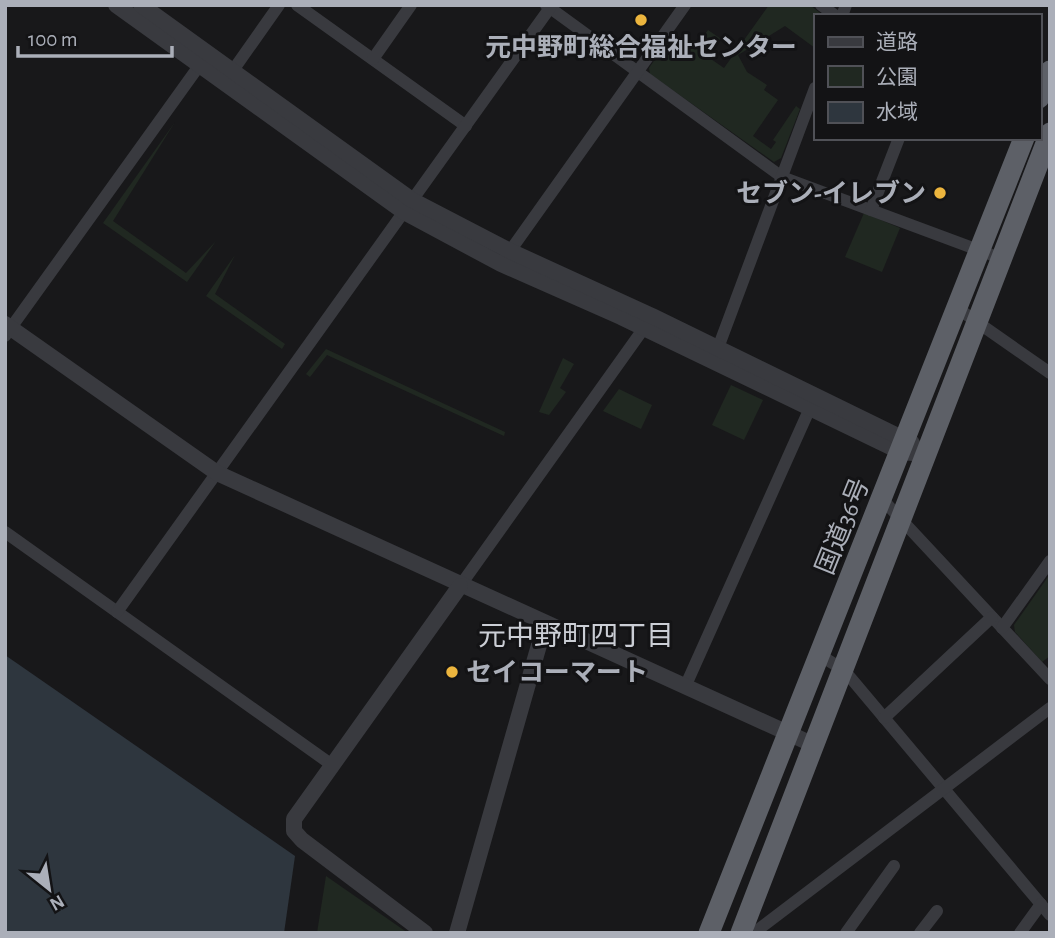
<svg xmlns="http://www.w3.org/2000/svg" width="1055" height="938" font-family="'Alegreya Sans','Noto Sans JP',sans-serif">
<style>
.green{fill:#202821}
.water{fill:#2e363e}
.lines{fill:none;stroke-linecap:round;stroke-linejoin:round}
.minor{stroke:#393a3f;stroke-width:12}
.tertiary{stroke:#393a3f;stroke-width:16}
.trunk{stroke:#5d6067;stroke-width:21}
.poi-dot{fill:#ecb53e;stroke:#131315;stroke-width:2.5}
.labels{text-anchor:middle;stroke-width:6;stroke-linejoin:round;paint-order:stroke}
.poi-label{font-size:26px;font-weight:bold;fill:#abafb9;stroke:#131315}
.street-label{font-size:26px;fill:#abafb9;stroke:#131315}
.neighbourhood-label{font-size:28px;fill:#cbced5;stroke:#131315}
</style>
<rect width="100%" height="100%" fill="#18181a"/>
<g class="green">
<polygon points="769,5 810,5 824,16 815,16 815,48 785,26 738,55 747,72 767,85 764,90 778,100 753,136 771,149 776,142 773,140 796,106 800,109 781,158 774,162 650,74 649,68 667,42 675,48 682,37 696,47 708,30 721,39 708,57 724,68"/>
<polygon points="175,122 113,221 186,273 216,241 187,282 103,223"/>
<polygon points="864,213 900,228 882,272 845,257"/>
<polygon points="235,255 215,294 285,344 282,349 206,296"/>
<polygon points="326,349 505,432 504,436 327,355 310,377 306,374"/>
<polygon points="563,358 574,364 560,388 566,392 549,415 539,412"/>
<polygon points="731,385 763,400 744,440 712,425"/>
<polygon points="619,389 652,405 641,429 603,411"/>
<polygon points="1050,574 1050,656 1042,662 1015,632 1014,625"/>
<polygon points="326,876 408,933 317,933"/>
</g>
<polygon class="water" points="5,655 295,856 284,933 5,933"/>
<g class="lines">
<g class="minor">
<polyline points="297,5 466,126"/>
<polyline points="546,5 782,177 1000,258"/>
<polyline points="821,5 836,16"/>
<polyline points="842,16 846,5"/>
<polyline points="373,59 411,5"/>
<polyline points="229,76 279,5"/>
<polyline points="871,210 899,138"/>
<polyline points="505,258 685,5"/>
<polyline points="957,308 1050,373"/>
<polyline points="5,336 204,59"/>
<polyline points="715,356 815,88"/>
<polyline points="883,500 1050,679"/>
<polyline points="5,532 332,765"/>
<polyline points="460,586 649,321"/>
<polyline points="117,612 552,5"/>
<polyline points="1002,628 1050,561"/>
<polyline points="821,656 844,670 1050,915"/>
<polyline points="685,687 810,408"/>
<polyline points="884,718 992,617"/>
<polyline points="759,929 1050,708"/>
<polyline points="846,933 894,866"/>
<polyline points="920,933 937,911"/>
<polyline points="1020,933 1041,904"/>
</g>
<g class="tertiary">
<polyline points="116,5 404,212 501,264 621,317 901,452 925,454"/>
<polyline points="141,5 412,200 510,251 652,316 912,443"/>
<polyline points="5,324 217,473 814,745"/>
<polyline points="425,933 302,840 294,831 294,819 460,586"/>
<polyline points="457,933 545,624"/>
</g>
<g class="trunk">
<polyline points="1039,98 1050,71"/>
<polyline points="709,933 1024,138"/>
<polyline points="741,933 1050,133"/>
</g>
</g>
<g class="poi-dot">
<circle cx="641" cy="20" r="7"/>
<circle cx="940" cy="193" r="7"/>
<circle cx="452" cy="672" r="7"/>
</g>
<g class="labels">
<g class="poi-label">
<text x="641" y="56">元中野町総合福祉センター</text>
<text x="926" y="202" text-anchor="end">セブン-イレブン</text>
<text x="466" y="681" text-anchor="start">セイコーマート</text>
</g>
<g class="street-label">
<text transform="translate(842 526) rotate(-68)" y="9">国道36号</text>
</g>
<g class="neighbourhood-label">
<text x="576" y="645">元中野町四丁目</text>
</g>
</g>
<rect width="1055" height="938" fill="none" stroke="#abafb9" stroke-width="14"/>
<rect x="814" y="14" width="228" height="126" fill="#131315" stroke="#505157" stroke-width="2"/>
<rect x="828" y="37" width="35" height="10" fill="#393a3f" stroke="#505157" stroke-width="2"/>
<text x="876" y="49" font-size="21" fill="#abafb9">道路</text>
<rect x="828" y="66" width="35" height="21" fill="#202821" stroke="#505157" stroke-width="2"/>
<text x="876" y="84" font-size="21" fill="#abafb9">公園</text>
<rect x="828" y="102" width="35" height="21" fill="#2e363e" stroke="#505157" stroke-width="2"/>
<text x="876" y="119" font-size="21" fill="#abafb9">水域</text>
<g transform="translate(49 889) rotate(150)" stroke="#131315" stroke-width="5" paint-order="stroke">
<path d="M0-5L12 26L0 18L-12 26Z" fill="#abafb9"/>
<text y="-10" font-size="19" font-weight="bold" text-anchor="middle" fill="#abafb9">N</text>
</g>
<path d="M18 46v10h154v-10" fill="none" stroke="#abafb9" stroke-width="3.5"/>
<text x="28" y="46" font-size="21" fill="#abafb9" stroke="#131315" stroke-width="5" paint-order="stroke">100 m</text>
</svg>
